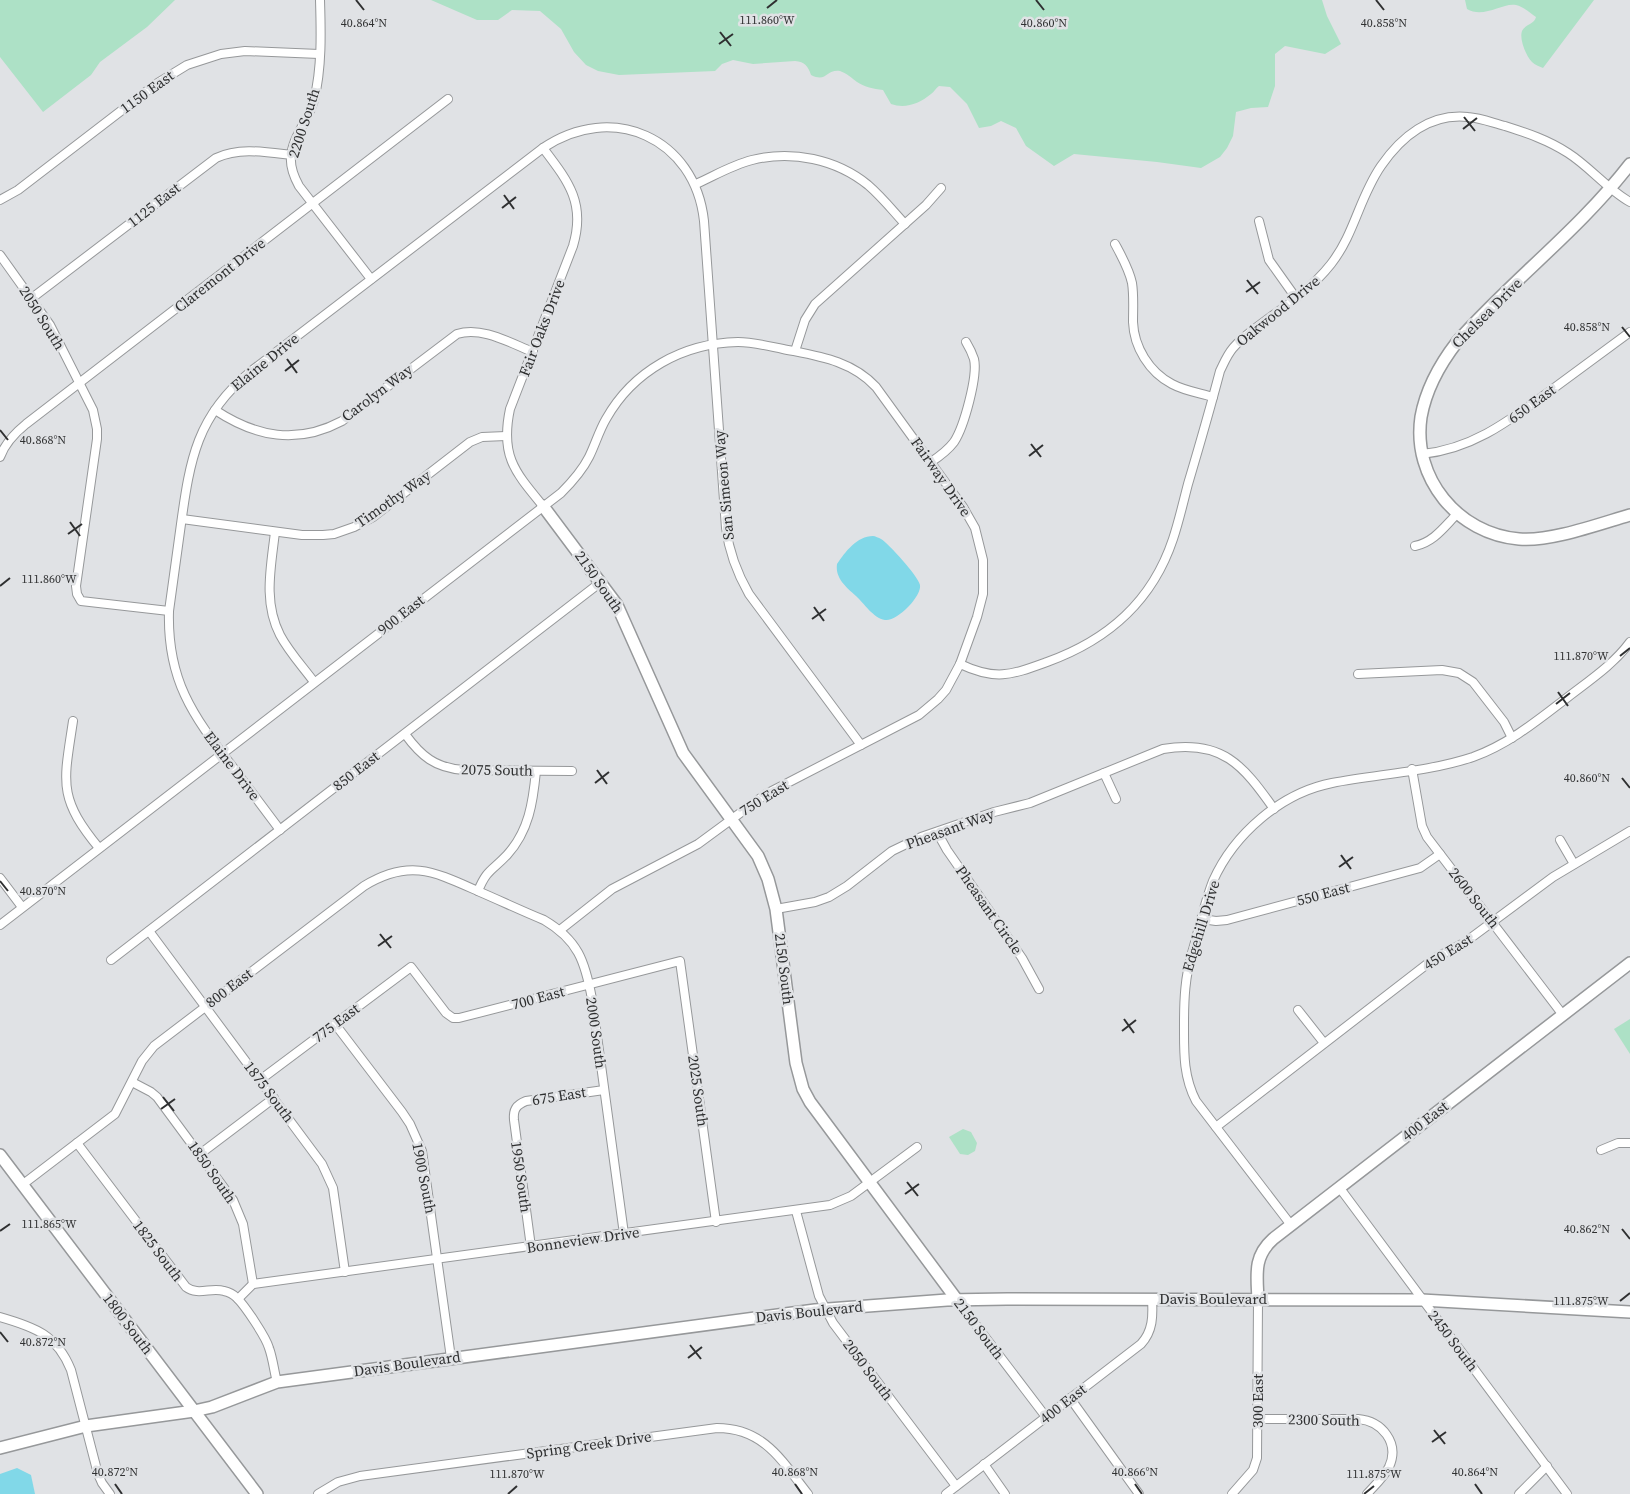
<svg xmlns="http://www.w3.org/2000/svg" width="1630" height="1494" font-family="'Source Serif 4',serif">
<style>
.green{fill:#ade1c6}
.water{fill:#81d8e8}
.lines{fill:none;stroke-linecap:round;stroke-linejoin:round}
.street-casing{stroke:#96989a;stroke-width:10}
.secondary-casing{stroke:#96989a;stroke-width:14}
.street{stroke:#fff;stroke-width:8}
.secondary{stroke:#fff;stroke-width:11}
.ticks{fill:none;stroke:#2f3031;stroke-width:2}
.labels{text-anchor:middle;stroke-width:5;stroke-linejoin:round;paint-order:stroke}
.street-label{font-size:15px;fill:#2f3031;stroke:#e0e2e5}
.ticks-label{font-size:12px;text-anchor:middle;fill:#2f3031;stroke:#e0e2e5;stroke-width:5;stroke-linejoin:round;paint-order:stroke}
</style>
<rect width="100%" height="100%" fill="#e0e2e5"/>
<g class="green">
<polygon points="0,0 175,0 147,27 100,62 91,75 43,112 0,57"/>
<path d="M431,0H1322L1327,16L1341,44L1325,54L1285,46L1275,54V86L1268,107L1251,108L1236,112L1233,136L1227,148L1220,157L1201,168L1157,162L1074,154L1054,166L1026,146L1016,128L1001,121L991,126L979,128L967,104L950,87L939,86C936,88 934,92 931,94C919,104 905,109 891,104L883,90C873,89 865,87 857,82C852,78 846,73 840,71C826,69 827,83 811,75C808,66 805,62 795,61L753,64L733,60L722,64L715,71L619,75L598,71L586,65L574,52L561,29L540,11L512,10L498,20H477Z"/>
<path d="M1465,0H1594L1543,68C1539,66 1535,65 1532,62C1526,56 1519,39 1522,31C1525,24 1534,25 1536,17C1530,13 1524,7 1516,5C1503,2 1484,19 1467,9Z"/>
<polygon points="1630,1019 1630,1054 1614,1029"/>
<polygon points="963,1129 971,1132 977,1143 975,1151 968,1155 960,1154 949,1137"/>
</g>
<g class="water">
<path d="M873,536C875,536 879,538 881,539C888,543 919,577 920,585C922,596 897,622 885,620C873,618 864,603 856,596C846,587 835,578 837,564C845,552 857,536 873,536Z"/>
<polygon points="17,1468 31,1475 35,1494 0,1494 0,1474"/>
</g>
<g class="lines">
<defs>
<g id="street">
<path d="M320,0C321,32 322,68 314,100C309,119 292,137 291,157C290,168 294,177 299,186L371,279"/>
<path d="M696,184C714,176 732,165 752,160C792,150 836,159 868,185C882,197 893,211 905,224"/>
<polyline points="0,200 18,190 156,84 187,65 221,54 245,51 319,54"/>
<polyline points="1259,221 1269,260 1296,298"/>
<path d="M1115,244C1122,257 1129,269 1132,283C1134,296 1133,309 1133,322C1134,347 1149,372 1172,384C1185,391 1200,393 1213,397"/>
<polyline points="0,255 50,325 93,410 97,429 97,439 76,586 77,594 81,601 169,611"/>
<path d="M32,298L216,158C239,147 266,152 291,155"/>
<polyline points="795,351 805,320 815,304 926,205 941,188"/>
<path d="M215,410C256,437 297,445 342,421L457,334C482,326 510,343 533,352"/>
<path d="M1422,454C1473,449 1510,420 1550,391C1577,371 1603,352 1630,332"/>
<path d="M0,457C5,443 15,433 26,424L448,99"/>
<path d="M931,462C940,456 948,450 954,442C964,427 978,376 974,359C972,353 969,347 966,342"/>
<path d="M543,506C515,472 500,456 510,409L573,246C586,203 568,181 543,148"/>
<polyline points="182,519 302,535 323,535 334,534 354,527 373,517 470,442 482,437 506,436"/>
<path d="M275,532C271,567 263,602 280,635C289,652 303,667 314,682"/>
<path d="M1415,546C1434,542 1444,527 1457,514"/>
<path d="M960,664C996,681 1011,675 1047,662C1108,640 1152,602 1173,539C1179,521 1183,503 1188,484C1199,447 1210,409 1220,371C1224,363 1227,355 1233,348C1242,337 1254,329 1265,321C1289,304 1313,287 1331,264C1355,233 1359,198 1381,166C1401,137 1430,113 1468,117C1481,118 1493,123 1505,126C1527,133 1548,140 1568,153C1590,167 1607,189 1630,202"/>
<polyline points="1358,674 1442,670 1459,673 1473,682 1504,722 1512,738"/>
<path d="M73,721C64,782 57,797 99,848"/>
<path d="M405,734C421,756 435,768 464,770L572,771"/>
<polyline points="1412,769 1422,826 1427,837 1563,1015"/>
<polyline points="1104,773 1116,799"/>
<path d="M280,830C264,809 248,787 232,766C192,715 167,679 169,611C173,582 177,553 181,524C190,459 197,416 250,372L543,148C612,101 695,138 704,221L726,528C729,552 737,573 749,594L861,745"/>
<polyline points="937,832 947,850 1022,958 1039,989"/>
<polyline points="1560,840 1574,864"/>
<polyline points="0,878 22,907"/>
<path d="M478,891C487,869 492,871 507,855C529,831 533,802 536,771"/>
<path d="M776,909L815,902L829,897L847,886L892,851L921,837L994,812L1030,803L1163,749C1222,739 1243,765 1274,809"/>
<polyline points="1202,919 1216,921 1227,920 1420,868 1440,854"/>
<path d="M0,925L561,493C572,482 582,471 589,457C595,445 599,431 606,419C633,371 683,343 738,342C753,342 768,346 783,349C817,356 851,360 876,387L963,507L975,528L983,560V594L977,617L960,664L946,690L938,699L919,715L766,794L698,844L612,889L560,930"/>
<polyline points="149,931 322,1164 333,1188 345,1272"/>
<polyline points="111,960 601,582"/>
<polyline points="1298,1010 1324,1043"/>
<polyline points="335,1024 402,1112 410,1124 422,1151 451,1358"/>
<polyline points="260,1080 411,967 446,1013 453,1018 459,1018 680,961 716,1222"/>
<polyline points="132,1082 151,1092 157,1097 233,1200 243,1224 253,1284"/>
<polyline points="1216,1127 1435,958 1464,943 1553,877 1630,831"/>
<path d="M77,1143L186,1287C198,1296 211,1287 224,1291C229,1292 234,1295 237,1298C245,1306 266,1337 269,1348C273,1359 274,1371 277,1382"/>
<polyline points="1601,1150 1618,1143 1630,1143"/>
<polyline points="200,1154 274,1098"/>
<path d="M22,1185L115,1114L142,1061L154,1046L364,886C410,858 435,872 480,892C501,901 522,911 544,920C578,940 585,961 592,999L624,1234"/>
<polyline points="1339,1187 1567,1494"/>
<polyline points="796,1211 819,1296 833,1323 956,1486"/>
<path d="M1291,1225L1196,1101C1183,1076 1184,1052 1184,1024C1184,999 1185,977 1192,953C1199,929 1204,904 1213,881C1234,834 1281,793 1332,783C1378,774 1428,772 1473,757C1509,744 1538,720 1568,697C1590,680 1614,664 1630,642"/>
<path d="M531,1247L514,1120C513,1110 516,1105 526,1101L604,1090"/>
<polyline points="238,1299 253,1284 830,1205 851,1196 917,1147"/>
<polyline points="957,1300 1046,1417"/>
<path d="M0,1317C35,1327 57,1335 71,1370L98,1474L102,1483L110,1494"/>
<polyline points="1070,1398 1139,1494"/>
<path d="M1258,1419H1358C1382,1421 1400,1443 1389,1467C1384,1477 1374,1486 1367,1494"/>
<polyline points="984,1464 1005,1494"/>
<path d="M318,1494L338,1482L360,1476L717,1428C764,1428 782,1461 808,1494"/>
<path d="M946,1494L1141,1344C1153,1331 1153,1316 1152,1299"/>
<polyline points="1232,1494 1253,1470 1257,1458 1258,1300"/>
<polyline points="1519,1494 1547,1466"/>
</g>
<g id="secondary">
<path d="M1630,164C1579,230 1512,280 1457,342C1440,364 1426,389 1421,417C1412,478 1458,534 1519,539C1550,542 1599,524 1630,515"/>
<polyline points="543,506 617,605 683,753 758,856 768,879 776,909 796,1063 803,1089 810,1102 957,1300"/>
<polyline points="0,1155 257,1494"/>
<path d="M1258,1300C1257,1275 1253,1257 1273,1239L1630,963"/>
<polyline points="0,1448 86,1426 194,1411 212,1407 277,1382 815,1310 947,1300 1007,1299 1422,1300 1630,1312"/>
</g>
</defs>
<use href="#street" class="street-casing"/>
<use href="#secondary" class="secondary-casing"/>
<use href="#street" class="street"/>
<use href="#secondary" class="secondary"/>
</g>
<path class="ticks" d="M356,0L364,10M1036,0L1044,10M1376,0L1384,10M767,8L777,0M720,32L731,46M719,44L733,34M1464,117L1475,131M1463,129L1477,118M504,195L514,209M502,208L516,197M1247,280L1258,294M1246,292L1260,282M1622,327L1630,337M287,359L297,373M285,371L299,360M0,430L8,440M1031,444L1041,457M1029,456L1043,445M70,522L80,536M68,534L82,524M0,586L10,578M814,607L824,621M812,619L826,609M1620,656L1630,648M1558,692L1568,706M1556,704L1570,693M597,770L607,784M1622,778L1630,788M595,783L609,772M1341,855L1351,869M1339,867L1353,857M0,881L8,891M380,934L391,948M378,946L392,936M1124,1019L1134,1033M1122,1031L1136,1020M163,1097L174,1111M161,1109L175,1099M907,1182L918,1196M905,1194L919,1184M1622,1229L1630,1239M0,1231L10,1224M1620,1301L1630,1293M0,1332L8,1342M690,1345L701,1359M688,1358L702,1347M1434,1430L1445,1444M1432,1442L1446,1432M115,1484L122,1494M795,1484L802,1494M1135,1484L1142,1494M1475,1484L1482,1494M508,1494L517,1486M1364,1494L1374,1486"/>
<g class="labels">
<g class="street-label">
<text transform="translate(147 92) rotate(-36)" y="5">1150 East</text>
<text transform="translate(304 123) rotate(-72)" y="5">2200 South</text>
<text transform="translate(154 205) rotate(-38)" y="5">1125 East</text>
<text transform="translate(220 275) rotate(-38)" y="5">Claremont Drive</text>
<text transform="translate(1278 311) rotate(-39)" y="5">Oakwood Drive</text>
<text transform="translate(1487 313) rotate(-45)" y="5">Chelsea Drive</text>
<text transform="translate(42 318) rotate(58)" y="5">2050 South</text>
<text transform="translate(542 328) rotate(-69)" y="5">Fair Oaks Drive</text>
<text transform="translate(265 362) rotate(-39)" y="5">Elaine Drive</text>
<text transform="translate(377 393) rotate(-37)" y="5">Carolyn Way</text>
<text transform="translate(1532 404) rotate(-36)" y="5">650 East</text>
<text transform="translate(941 477) rotate(55)" y="5">Fairway Drive</text>
<text transform="translate(724 485) rotate(-95)" y="5">San Simeon Way</text>
<text transform="translate(393 499) rotate(-35)" y="5">Timothy Way</text>
<text transform="translate(599 582) rotate(55)" y="5">2150 South</text>
<text transform="translate(401 615) rotate(-38)" y="5">900 East</text>
<text transform="translate(232 766) rotate(53)" y="5">Elaine Drive</text>
<text transform="translate(497 770) rotate(1)" y="5">2075 South</text>
<text transform="translate(356 771) rotate(-38)" y="5">850 East</text>
<text transform="translate(764 798) rotate(-32)" y="5">750 East</text>
<text transform="translate(950 829) rotate(-20)" y="5">Pheasant Way</text>
<text transform="translate(1323 894) rotate(-15)" y="5">550 East</text>
<text transform="translate(1474 898) rotate(52)" y="5">2600 South</text>
<text transform="translate(989 910) rotate(55)" y="5">Pheasant Circle</text>
<text transform="translate(1201 926) rotate(-73)" y="5">Edgehill Drive</text>
<text transform="translate(1448 952) rotate(-32)" y="5">450 East</text>
<text transform="translate(784 969) rotate(83)" y="5">2150 South</text>
<text transform="translate(229 988) rotate(-37)" y="5">800 East</text>
<text transform="translate(538 998) rotate(-15)" y="5">700 East</text>
<text transform="translate(336 1023) rotate(-37)" y="5">775 East</text>
<text transform="translate(596 1033) rotate(82)" y="5">2000 South</text>
<text transform="translate(698 1091) rotate(82)" y="5">2025 South</text>
<text transform="translate(269 1092) rotate(53)" y="5">1875 South</text>
<text transform="translate(559 1096) rotate(-9)" y="5">675 East</text>
<text transform="translate(1425 1121) rotate(-38)" y="5">400 East</text>
<text transform="translate(212 1172) rotate(55)" y="5">1850 South</text>
<text transform="translate(521 1177) rotate(82)" y="5">1950 South</text>
<text transform="translate(424 1178) rotate(79)" y="5">1900 South</text>
<text transform="translate(583 1240) rotate(-8)" y="5">Bonneview Drive</text>
<text transform="translate(158 1251) rotate(53)" y="5">1825 South</text>
<text x="1213" y="1304">Davis Boulevard</text>
<text transform="translate(809 1312) rotate(-6)" y="5">Davis Boulevard</text>
<text transform="translate(128 1324) rotate(53)" y="5">1800 South</text>
<text transform="translate(979 1329) rotate(53)" y="5">2150 South</text>
<text transform="translate(1453 1341) rotate(53)" y="5">2450 South</text>
<text transform="translate(407 1364) rotate(-8)" y="5">Davis Boulevard</text>
<text transform="translate(868 1370) rotate(53)" y="5">2050 South</text>
<text transform="translate(1258 1401) rotate(-90)" y="5">300 East</text>
<text transform="translate(1063 1404) rotate(-38)" y="5">400 East</text>
<text transform="translate(1324 1420) rotate(1)" y="5">2300 South</text>
<text transform="translate(589 1445) rotate(-8)" y="5">Spring Creek Drive</text>
</g>
</g>
<g class="ticks-label">
<text x="767" y="24">111.860°W</text>
<text x="364" y="27">40.864°N</text>
<text x="1044" y="27">40.860°N</text>
<text x="1384" y="27">40.858°N</text>
<text x="1587" y="331">40.858°N</text>
<text x="43" y="444">40.868°N</text>
<text x="49" y="583">111.860°W</text>
<text x="1581" y="660">111.870°W</text>
<text x="1587" y="782">40.860°N</text>
<text x="43" y="895">40.870°N</text>
<text x="49" y="1228">111.865°W</text>
<text x="1587" y="1233">40.862°N</text>
<text x="1581" y="1305">111.875°W</text>
<text x="43" y="1346">40.872°N</text>
<text x="115" y="1476">40.872°N</text>
<text x="795" y="1476">40.868°N</text>
<text x="1135" y="1476">40.866°N</text>
<text x="1475" y="1476">40.864°N</text>
<text x="517" y="1478">111.870°W</text>
<text x="1374" y="1478">111.875°W</text>
</g>
</svg>
